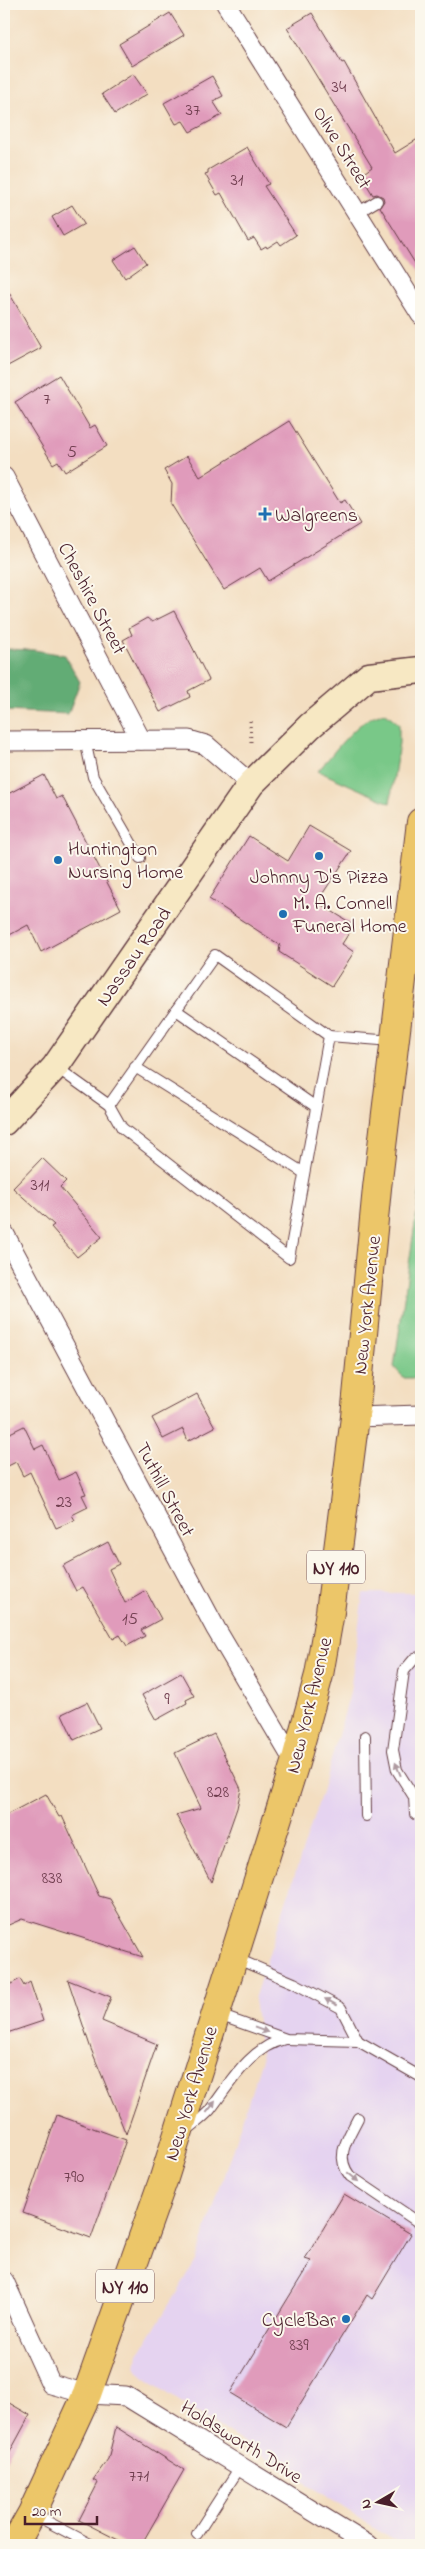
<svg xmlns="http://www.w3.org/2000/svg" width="425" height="2549" font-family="'Indie Flower',sans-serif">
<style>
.built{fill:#e5d3f0}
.green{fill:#79c888;stroke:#62745a}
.forest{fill:#62ac74;stroke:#566650}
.building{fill:#e09bbb}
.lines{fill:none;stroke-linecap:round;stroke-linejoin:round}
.service-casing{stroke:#633c42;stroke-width:12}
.minor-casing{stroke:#633c42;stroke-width:21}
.secondary-casing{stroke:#633c42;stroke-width:29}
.primary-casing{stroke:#633c42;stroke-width:30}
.path{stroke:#633c42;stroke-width:3;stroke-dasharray:1 4;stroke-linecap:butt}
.service{stroke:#fff;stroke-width:10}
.minor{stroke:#fff;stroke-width:19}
.secondary{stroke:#f7e8c3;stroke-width:26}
.primary{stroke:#ecc669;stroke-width:28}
.oneway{fill:#ae9aa0}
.poi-dot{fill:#1f6fb2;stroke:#fbf7ec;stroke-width:2}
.labels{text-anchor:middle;stroke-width:4;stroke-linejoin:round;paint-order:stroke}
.number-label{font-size:18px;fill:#703e4f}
.shield{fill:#fbf7ec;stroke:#7f6065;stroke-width:1}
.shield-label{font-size:19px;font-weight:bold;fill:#4a1f2b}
.street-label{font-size:20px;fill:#4a1f2b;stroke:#fbf7ec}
.poi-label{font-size:20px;fill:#4a1f2b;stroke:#fbf7ec;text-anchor:start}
</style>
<rect width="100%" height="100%" fill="#fbf7ec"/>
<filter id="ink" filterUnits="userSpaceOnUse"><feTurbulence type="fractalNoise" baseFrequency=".02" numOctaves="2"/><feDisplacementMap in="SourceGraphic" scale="10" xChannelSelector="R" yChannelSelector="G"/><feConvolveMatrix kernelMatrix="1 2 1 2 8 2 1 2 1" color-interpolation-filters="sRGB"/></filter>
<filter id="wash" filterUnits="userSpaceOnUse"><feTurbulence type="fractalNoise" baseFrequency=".0096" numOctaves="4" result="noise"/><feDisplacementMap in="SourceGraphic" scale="20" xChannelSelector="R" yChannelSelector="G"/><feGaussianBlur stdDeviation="1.12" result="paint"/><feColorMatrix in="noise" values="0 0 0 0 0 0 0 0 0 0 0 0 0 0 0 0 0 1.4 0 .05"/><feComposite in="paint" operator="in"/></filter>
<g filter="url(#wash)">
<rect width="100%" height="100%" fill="#f3dec1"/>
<polygon class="built" points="363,1593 421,1593 421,2545 401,2545 144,2378 136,2367 138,2355 196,2261 262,2059 254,1999 322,1792 350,1693"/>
<g class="green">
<path d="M386,713L399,724V743L390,803L318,771C335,752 360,714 386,713Z"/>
<polygon points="421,1182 421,1378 404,1378 394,1367"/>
</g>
<polygon class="forest" points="4,649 34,650 65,655 80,682 68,714 4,711"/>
<g id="blocks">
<g class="building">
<polygon points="170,13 184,35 132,66 119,44"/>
<polygon points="312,13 342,63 344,62 395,153 421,137 421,273 380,207 384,201 383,197 377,194 373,195 361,175 372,167 287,28"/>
<polygon points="133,74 147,94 115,114 102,94"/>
<polygon points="212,76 223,96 213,101 222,115 190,132 183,121 176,124 164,103"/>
<polygon points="247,147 269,184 264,186 296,235 281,245 278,241 267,248 266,246 261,249 254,238 248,241 221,193 217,195 205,174 208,173 208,170"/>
<polygon points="72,205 84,224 63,236 52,217"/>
<polygon points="135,246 146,263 125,278 113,260"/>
<polygon points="4,284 41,348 4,368"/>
<polygon points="59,375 90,428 95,425 107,446 65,472 58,461 53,464 15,402"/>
<polygon points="289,421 340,503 345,500 360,524 268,581 260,568 224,590 171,504 172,484 164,470 187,456 200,477"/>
<polygon points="174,611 209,680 188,691 190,697 160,712 123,640 132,635 129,628 147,618 152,622"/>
<polygon points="44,775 56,799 62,796 121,909 41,952 28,925 4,938 4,796"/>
<polygon points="309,826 351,851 317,902 354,925 342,944 354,952 332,986 279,952 280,945 209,899 249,836 288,861"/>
<polygon points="42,1158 66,1181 60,1187 102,1237 77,1257 51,1227 54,1225 13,1188"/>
<polygon points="197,1394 215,1427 188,1441 183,1429 163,1439 152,1418"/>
<polygon points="24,1426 35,1449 43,1445 59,1480 76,1472 86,1494 82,1495 88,1507 72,1515 75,1520 56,1528 30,1472 23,1476 16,1462 4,1468 4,1436"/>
<polygon points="108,1542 119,1564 109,1569 125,1603 146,1591 161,1619 141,1630 145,1636 127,1646 120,1635 113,1639 83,1587 76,1591 63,1566"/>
<polygon points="181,1673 194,1696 186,1700 187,1703 156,1720 142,1695"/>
<polygon points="87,1702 100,1728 74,1740 62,1714"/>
<polygon points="214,1734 241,1789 237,1808 211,1882 176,1815 201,1808 175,1753"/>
<polygon points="46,1794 59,1817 62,1816 99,1896 110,1899 143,1957 22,1919 4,1927 4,1816"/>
<polygon points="20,1979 24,1986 30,1982 43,2021 4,2034 4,1988"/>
<polygon points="68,1980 111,1997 102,2021 157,2044 126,2134 91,2049"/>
<polygon points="57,2115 126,2140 91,2238 23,2213"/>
<polygon points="344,2194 411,2234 372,2299 367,2295 286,2427 230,2393 311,2261 305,2259"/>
<polygon points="4,2400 30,2415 4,2463"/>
<polygon points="116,2427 184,2470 141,2545 128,2545 79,2520 98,2483 93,2480 108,2459"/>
</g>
</g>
</g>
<g filter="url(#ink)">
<use href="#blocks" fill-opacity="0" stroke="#633c42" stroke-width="1"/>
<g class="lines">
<defs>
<g id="service">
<polyline points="357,213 377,201"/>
<polyline points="85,740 93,777 140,858"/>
<polyline points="176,1010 316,1107"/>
<polyline points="329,1036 393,1041"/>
<polyline points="56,1067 109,1105 122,1128 289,1258 329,1036 215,955 109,1105"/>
<polyline points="135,1067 304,1173"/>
<polyline points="365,1736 366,1816"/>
<polyline points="415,1814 414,1797 397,1770 393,1750 404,1671 415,1658 421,1657"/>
<polyline points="235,1958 294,1983 341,2008 358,2041"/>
<polyline points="216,2014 286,2039 358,2041 421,2077"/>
<path d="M358,2118C348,2138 334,2156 350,2176L421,2224"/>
<path d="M186,2131C194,2124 203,2118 210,2110C230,2084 250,2047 285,2039"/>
<polyline points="33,2514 92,2545"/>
<polyline points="197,2534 240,2467"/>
</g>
<g id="minor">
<polyline points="226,4 421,315"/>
<polyline points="4,477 141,740"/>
<polyline points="4,741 189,740 206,745 251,784"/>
<polyline points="4,1233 216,1629 295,1763"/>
<polyline points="355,1417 421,1415"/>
<polyline points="4,2281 51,2384 87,2394 126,2396 368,2545"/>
</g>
<polyline id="secondary" points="4,1122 55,1067 251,784 310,726 369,676 421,670"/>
<polyline id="primary" points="14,2545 32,2513 87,2394 164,2178 295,1763 319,1675 330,1612 355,1417 377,1188 421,822"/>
</defs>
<use href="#service" class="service-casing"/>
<use href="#minor" class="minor-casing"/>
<use href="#secondary" class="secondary-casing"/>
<use href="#primary" class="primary-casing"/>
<polyline class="path" points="250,721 251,742"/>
<use href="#service" class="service"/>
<use href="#minor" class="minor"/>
<use href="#secondary" class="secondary"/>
<use href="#primary" class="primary"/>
</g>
<defs><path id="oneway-solid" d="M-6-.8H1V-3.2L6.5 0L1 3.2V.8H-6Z" transform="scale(1.25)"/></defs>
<g class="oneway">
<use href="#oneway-solid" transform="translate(398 1769) rotate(-112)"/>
<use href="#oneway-solid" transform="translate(331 2002) rotate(-152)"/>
<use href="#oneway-solid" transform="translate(261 2030) rotate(20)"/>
<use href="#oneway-solid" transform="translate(211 2107) rotate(-52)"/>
<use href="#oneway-solid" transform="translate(353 2177) rotate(40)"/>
</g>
</g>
<g class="poi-dot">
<path d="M262.5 506.5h5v5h5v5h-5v5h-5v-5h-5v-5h5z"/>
<circle cx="319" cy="856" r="5"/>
<circle cx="58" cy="860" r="5"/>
<circle cx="283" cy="914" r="5"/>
<circle cx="346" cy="2319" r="5"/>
</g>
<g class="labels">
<g class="number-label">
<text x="339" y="92">34</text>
<text x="193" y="115">37</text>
<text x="237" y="185">31</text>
<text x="47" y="404">7</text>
<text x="72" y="457">5</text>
<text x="40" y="1190">311</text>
<text x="64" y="1507">23</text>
<text x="130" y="1624">15</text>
<text x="167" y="1704">9</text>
<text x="218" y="1797">828</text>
<text x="52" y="1883">838</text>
<text x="74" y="2182">790</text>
<text x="299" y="2350">839</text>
<text x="139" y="2481">771</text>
</g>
<g class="shield">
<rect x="307" y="1550.5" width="58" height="33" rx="4"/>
<rect x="96" y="2269.5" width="58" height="33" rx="4"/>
</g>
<g class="shield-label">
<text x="336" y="1574">NY 110</text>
<text x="125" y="2293">NY 110</text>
</g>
<g class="street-label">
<text transform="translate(343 147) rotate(58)" y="7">Olive Street</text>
<text transform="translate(93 598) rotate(62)" y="7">Cheshire Street</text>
<text transform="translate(133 956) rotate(-55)" y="7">Nassau Road</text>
<text transform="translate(366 1305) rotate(-84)" y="7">New York Avenue</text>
<text transform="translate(166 1489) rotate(62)" y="7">Tuthill Street</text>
<text transform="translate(308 1705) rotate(-76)" y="7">New York Avenue</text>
<text transform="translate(190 2093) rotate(-73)" y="7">New York Avenue</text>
<text transform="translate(242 2441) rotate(32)" y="7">Holdsworth Drive</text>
</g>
<g class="poi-label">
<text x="275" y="521">Walgreens</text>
<text x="68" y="855">Huntington<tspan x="68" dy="23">Nursing Home</tspan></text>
<text x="319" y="883" text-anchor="middle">Johnny D's Pizza</text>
<text x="293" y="909">M. A. Connell<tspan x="293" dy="23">Funeral Home</tspan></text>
<text x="336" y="2326" text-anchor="end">CycleBar</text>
</g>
</g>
<rect width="425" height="2549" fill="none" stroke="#fbf7ec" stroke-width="20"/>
<g transform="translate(378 2502) rotate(261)" stroke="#fbf7ec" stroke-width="4" paint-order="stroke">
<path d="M0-4L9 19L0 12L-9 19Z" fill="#4a1f2b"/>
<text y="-8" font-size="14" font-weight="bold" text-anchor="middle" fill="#4a1f2b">N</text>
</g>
<path d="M25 2516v8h72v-8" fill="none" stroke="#4a1f2b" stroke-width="2.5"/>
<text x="32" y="2516" font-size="15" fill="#4a1f2b" stroke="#fbf7ec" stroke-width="4" paint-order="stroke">20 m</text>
</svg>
